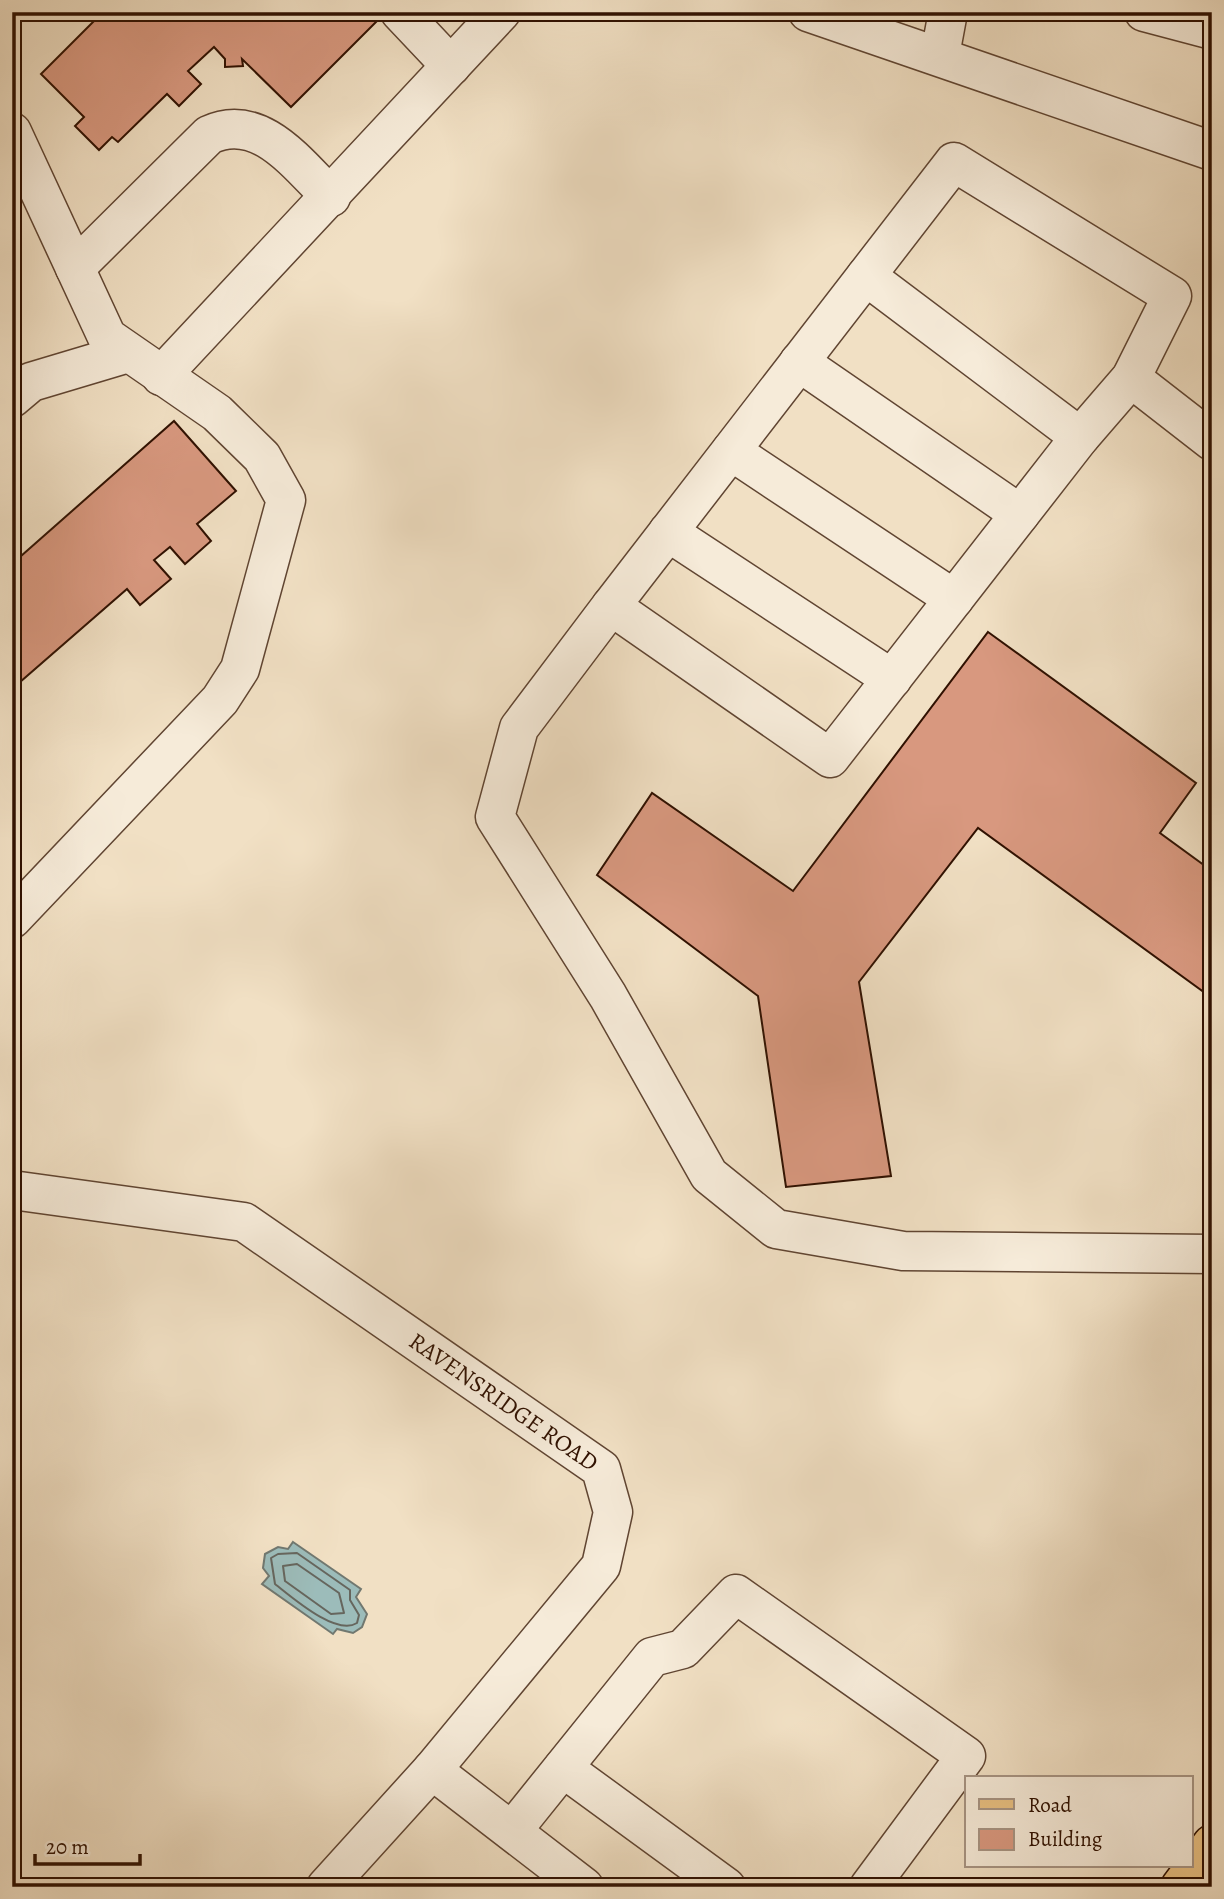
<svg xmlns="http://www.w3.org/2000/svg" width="1224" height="1899" font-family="Alegreya,serif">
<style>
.water{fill:#9cbcba;stroke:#717870;stroke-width:2}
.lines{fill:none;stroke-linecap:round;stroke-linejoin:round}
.shore{stroke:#66665e;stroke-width:2}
.building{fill:#d8987f;stroke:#301101;stroke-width:2}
.minor-casing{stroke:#604532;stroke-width:41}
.major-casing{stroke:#301101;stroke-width:41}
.minor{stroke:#f6ebd9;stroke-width:38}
.major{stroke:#e8c082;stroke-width:38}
.labels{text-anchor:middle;stroke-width:5;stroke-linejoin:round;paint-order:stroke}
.street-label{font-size:24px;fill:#301101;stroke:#f6ebd9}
</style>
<rect width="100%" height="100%" fill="#f1e0c4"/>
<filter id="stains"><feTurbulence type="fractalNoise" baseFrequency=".00286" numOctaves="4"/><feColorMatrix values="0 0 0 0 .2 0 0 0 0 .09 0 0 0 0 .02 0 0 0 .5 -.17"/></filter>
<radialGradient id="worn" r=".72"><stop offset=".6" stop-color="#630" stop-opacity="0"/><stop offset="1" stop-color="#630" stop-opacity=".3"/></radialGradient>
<polygon class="water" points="293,1542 361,1589 356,1597 367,1614 362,1627 353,1633 337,1629 333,1634 262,1584 269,1576 263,1568 265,1554 278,1547 288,1549"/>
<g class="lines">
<g class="shore">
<path d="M297,1553L350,1590V1600L359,1615L357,1623C336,1636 293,1598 275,1584L271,1558L278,1554Z"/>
<polygon points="297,1564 339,1593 344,1613 331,1614 285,1581 283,1566"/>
</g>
</g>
<g class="building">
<polygon points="103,12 280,12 283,16 286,12 380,12 383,15 291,107 242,59 243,66 225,67 225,59 214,47 188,71 201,84 179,106 167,94 118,142 112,137 99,150 75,126 84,117 41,74"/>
<polygon points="174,421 236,491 197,524 211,541 185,564 170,547 154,560 171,579 140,605 127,589 12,689 12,564"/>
<polygon points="988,632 1196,783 1160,833 1212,871 1212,998 978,828 859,982 891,1176 786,1187 758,996 597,875 652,793 793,891"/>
</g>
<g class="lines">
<defs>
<g id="minor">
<polyline points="400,12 451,66"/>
<polyline points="808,12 1212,151"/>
<polyline points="1144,12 1212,30"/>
<polyline points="940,55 948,12"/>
<polyline points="12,132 107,337 217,413 262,457 286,500 240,669 220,700 12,919"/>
<polygon points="954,162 1172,296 1131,378 1080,437 830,758 611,606"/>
<path d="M75,268L209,135C260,111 298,165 331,197"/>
<polyline points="866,276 1080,437"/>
<polyline points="799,362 1020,514"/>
<polyline points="161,376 501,12"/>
<polyline points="1131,378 1212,441"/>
<polyline points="12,398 31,382 128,353"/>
<polyline points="731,451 954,599"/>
<polyline points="668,532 892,679"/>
<polyline points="611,606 519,728 495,817 608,996 709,1175 776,1229 903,1251 1212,1254"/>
<path id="s1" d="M12,1190L244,1222L601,1469L613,1512L601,1566L432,1770L326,1887"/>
<polyline points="563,1768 726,1887"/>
<polyline points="432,1770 584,1887"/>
<polyline points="512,1831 652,1657 683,1649 736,1594 966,1756 869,1887"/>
</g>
<polyline id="major" points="1180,1887 1212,1844"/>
</defs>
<use href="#minor" class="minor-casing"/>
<use href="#major" class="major-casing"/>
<use href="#minor" class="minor"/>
<use href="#major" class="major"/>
</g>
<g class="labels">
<g class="street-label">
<text dy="8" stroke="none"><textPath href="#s1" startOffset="550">RAVENSRIDGE ROAD</textPath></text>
</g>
</g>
<rect width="1224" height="1899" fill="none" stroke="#f1e0c4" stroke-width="42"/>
<rect x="14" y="14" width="1196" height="1871" fill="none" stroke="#301101" stroke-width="3.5"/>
<rect x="21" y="21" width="1182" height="1857" fill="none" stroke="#301101" stroke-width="2"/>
<rect x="965" y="1776" width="228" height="91" fill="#f6ebd9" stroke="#a79483" stroke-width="2"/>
<rect x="979" y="1799" width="35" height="10" fill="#e8c082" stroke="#a79483" stroke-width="2"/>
<text x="1028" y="1812" font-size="21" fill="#301101">Road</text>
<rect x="979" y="1829" width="35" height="21" fill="#d8987f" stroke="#a79483" stroke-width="2"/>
<text x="1028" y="1846" font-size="21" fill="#301101">Building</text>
<path d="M35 1854v10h105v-10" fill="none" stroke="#301101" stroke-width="3.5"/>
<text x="46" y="1854" font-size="21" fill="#301101" stroke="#f6ebd9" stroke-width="5" paint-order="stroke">20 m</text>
<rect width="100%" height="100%" filter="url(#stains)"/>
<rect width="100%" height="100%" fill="url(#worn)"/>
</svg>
